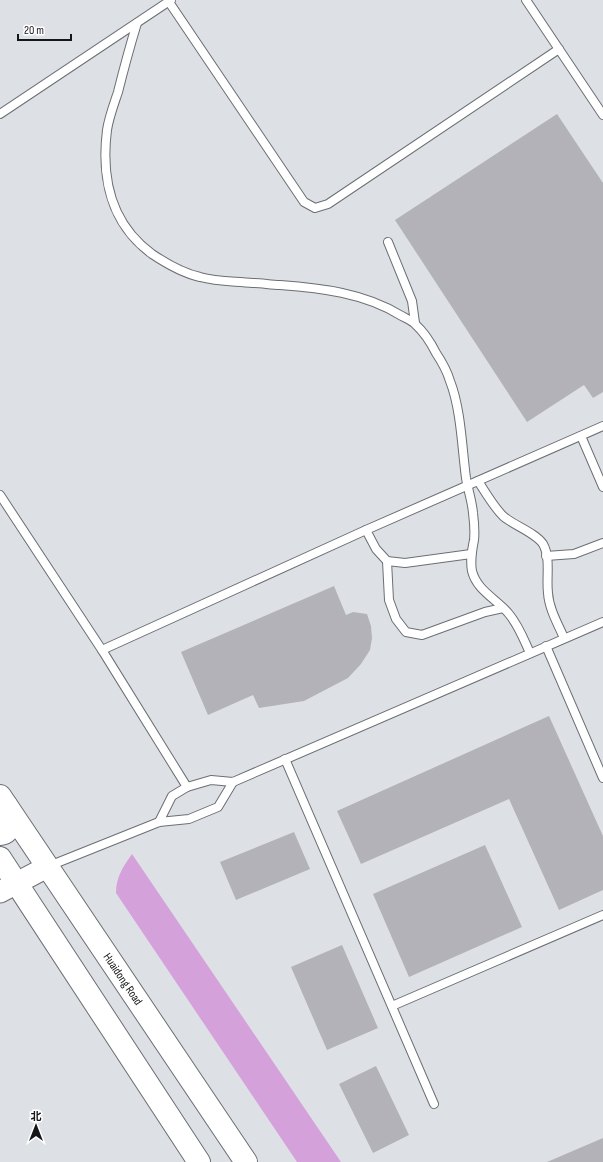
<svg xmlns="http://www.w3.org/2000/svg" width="603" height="1162" font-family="'Sofia Sans Condensed','Noto Sans SC',sans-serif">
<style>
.green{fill:#d5a1db}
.building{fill:#b3b2b8}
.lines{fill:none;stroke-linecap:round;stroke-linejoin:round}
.service-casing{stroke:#6b6f73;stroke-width:10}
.tertiary-casing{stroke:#6b6f73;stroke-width:23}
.secondary-casing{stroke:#6b6f73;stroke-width:24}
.service{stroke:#fff;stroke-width:8}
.tertiary{stroke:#fff;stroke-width:21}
.secondary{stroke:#fff;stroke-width:22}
.labels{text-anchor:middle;stroke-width:3;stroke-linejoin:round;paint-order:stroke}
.street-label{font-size:12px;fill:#151618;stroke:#fff}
</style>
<rect width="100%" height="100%" fill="#dde1e6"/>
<path class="green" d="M132,854L341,1162H297L116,893C116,877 123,867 132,854Z"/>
<g class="building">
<polygon points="557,114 603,183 603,392 593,398 584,385 527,422 395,220"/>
<polygon points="334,586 346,615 353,612 367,614 371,626 372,638 370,650 361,664 348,678 304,701 259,708 253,695 208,715 181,652"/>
<polygon points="549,716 603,836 603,890 559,910 509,799 361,864 337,811"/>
<polygon points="294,832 310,869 236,900 220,862"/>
<polygon points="485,845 522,927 409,977 373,894"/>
<polygon points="342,945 378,1028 327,1050 291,967"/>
<polygon points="376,1066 409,1135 373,1153 339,1084"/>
<polygon points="603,1138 603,1162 547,1162"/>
</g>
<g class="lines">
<defs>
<g id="service">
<polyline points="526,0 603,115"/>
<polyline points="169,2 304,202 315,208 328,204 559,49"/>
<path d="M137,23C130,46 124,68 118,92C114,104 109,117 107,130C101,178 111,224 152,254C167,264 182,273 200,277C218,282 234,281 253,283C262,283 271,285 280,285C321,288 364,293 400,315C405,318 411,320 415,324C424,332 431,343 436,353C442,362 447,371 450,381C461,409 462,448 466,478C468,490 472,501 473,513C474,521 475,531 474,540C472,550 470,560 472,571C477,591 497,599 509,614C519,626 524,640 530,653"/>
<polyline points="0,114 171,0"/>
<polyline points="388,242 412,301 415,323"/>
<polyline points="581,436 603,487"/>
<path d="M478,481C486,493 493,506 503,516C513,525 536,533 543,544C551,558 546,578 548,593C549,609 558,624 564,638"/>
<polyline points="0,495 102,650 187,787"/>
<polyline points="366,530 376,549 387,561 405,563 471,554"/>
<polyline points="546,556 574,554 603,543"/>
<polyline points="387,561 389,600 396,619 406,632 422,635 485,612 503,608"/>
<polyline points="546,646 603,778"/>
<polyline points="102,650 366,530 603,426"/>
<polyline points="285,759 434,1104"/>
<polyline points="159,822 172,796 187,787 211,780 233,782 603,622"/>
<polyline points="49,866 159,822 189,819 218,807 233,782"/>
<polyline points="392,1006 603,915"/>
</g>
<polyline id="tertiary" points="0,892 47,867"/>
<g id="secondary">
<polyline points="0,796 246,1162"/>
<path d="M0,834C15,833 8,814 6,805"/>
<polyline points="0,858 199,1162"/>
</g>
</defs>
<use href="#service" class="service-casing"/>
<use href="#tertiary" class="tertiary-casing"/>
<use href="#secondary" class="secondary-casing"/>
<use href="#service" class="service"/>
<use href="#tertiary" class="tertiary"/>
<use href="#secondary" class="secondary"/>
</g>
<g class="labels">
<g class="street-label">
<text transform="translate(123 979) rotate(56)" y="4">Huaidong Road</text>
</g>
</g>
<g transform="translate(36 1126)" stroke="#ffffff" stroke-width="3" paint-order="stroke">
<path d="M0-3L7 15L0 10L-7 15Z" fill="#151618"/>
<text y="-6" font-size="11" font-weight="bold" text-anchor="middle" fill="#151618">北</text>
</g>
<path d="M18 34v6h53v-6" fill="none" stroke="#151618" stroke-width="2"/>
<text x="24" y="34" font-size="12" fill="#151618" stroke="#ffffff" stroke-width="3" paint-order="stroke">20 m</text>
</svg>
